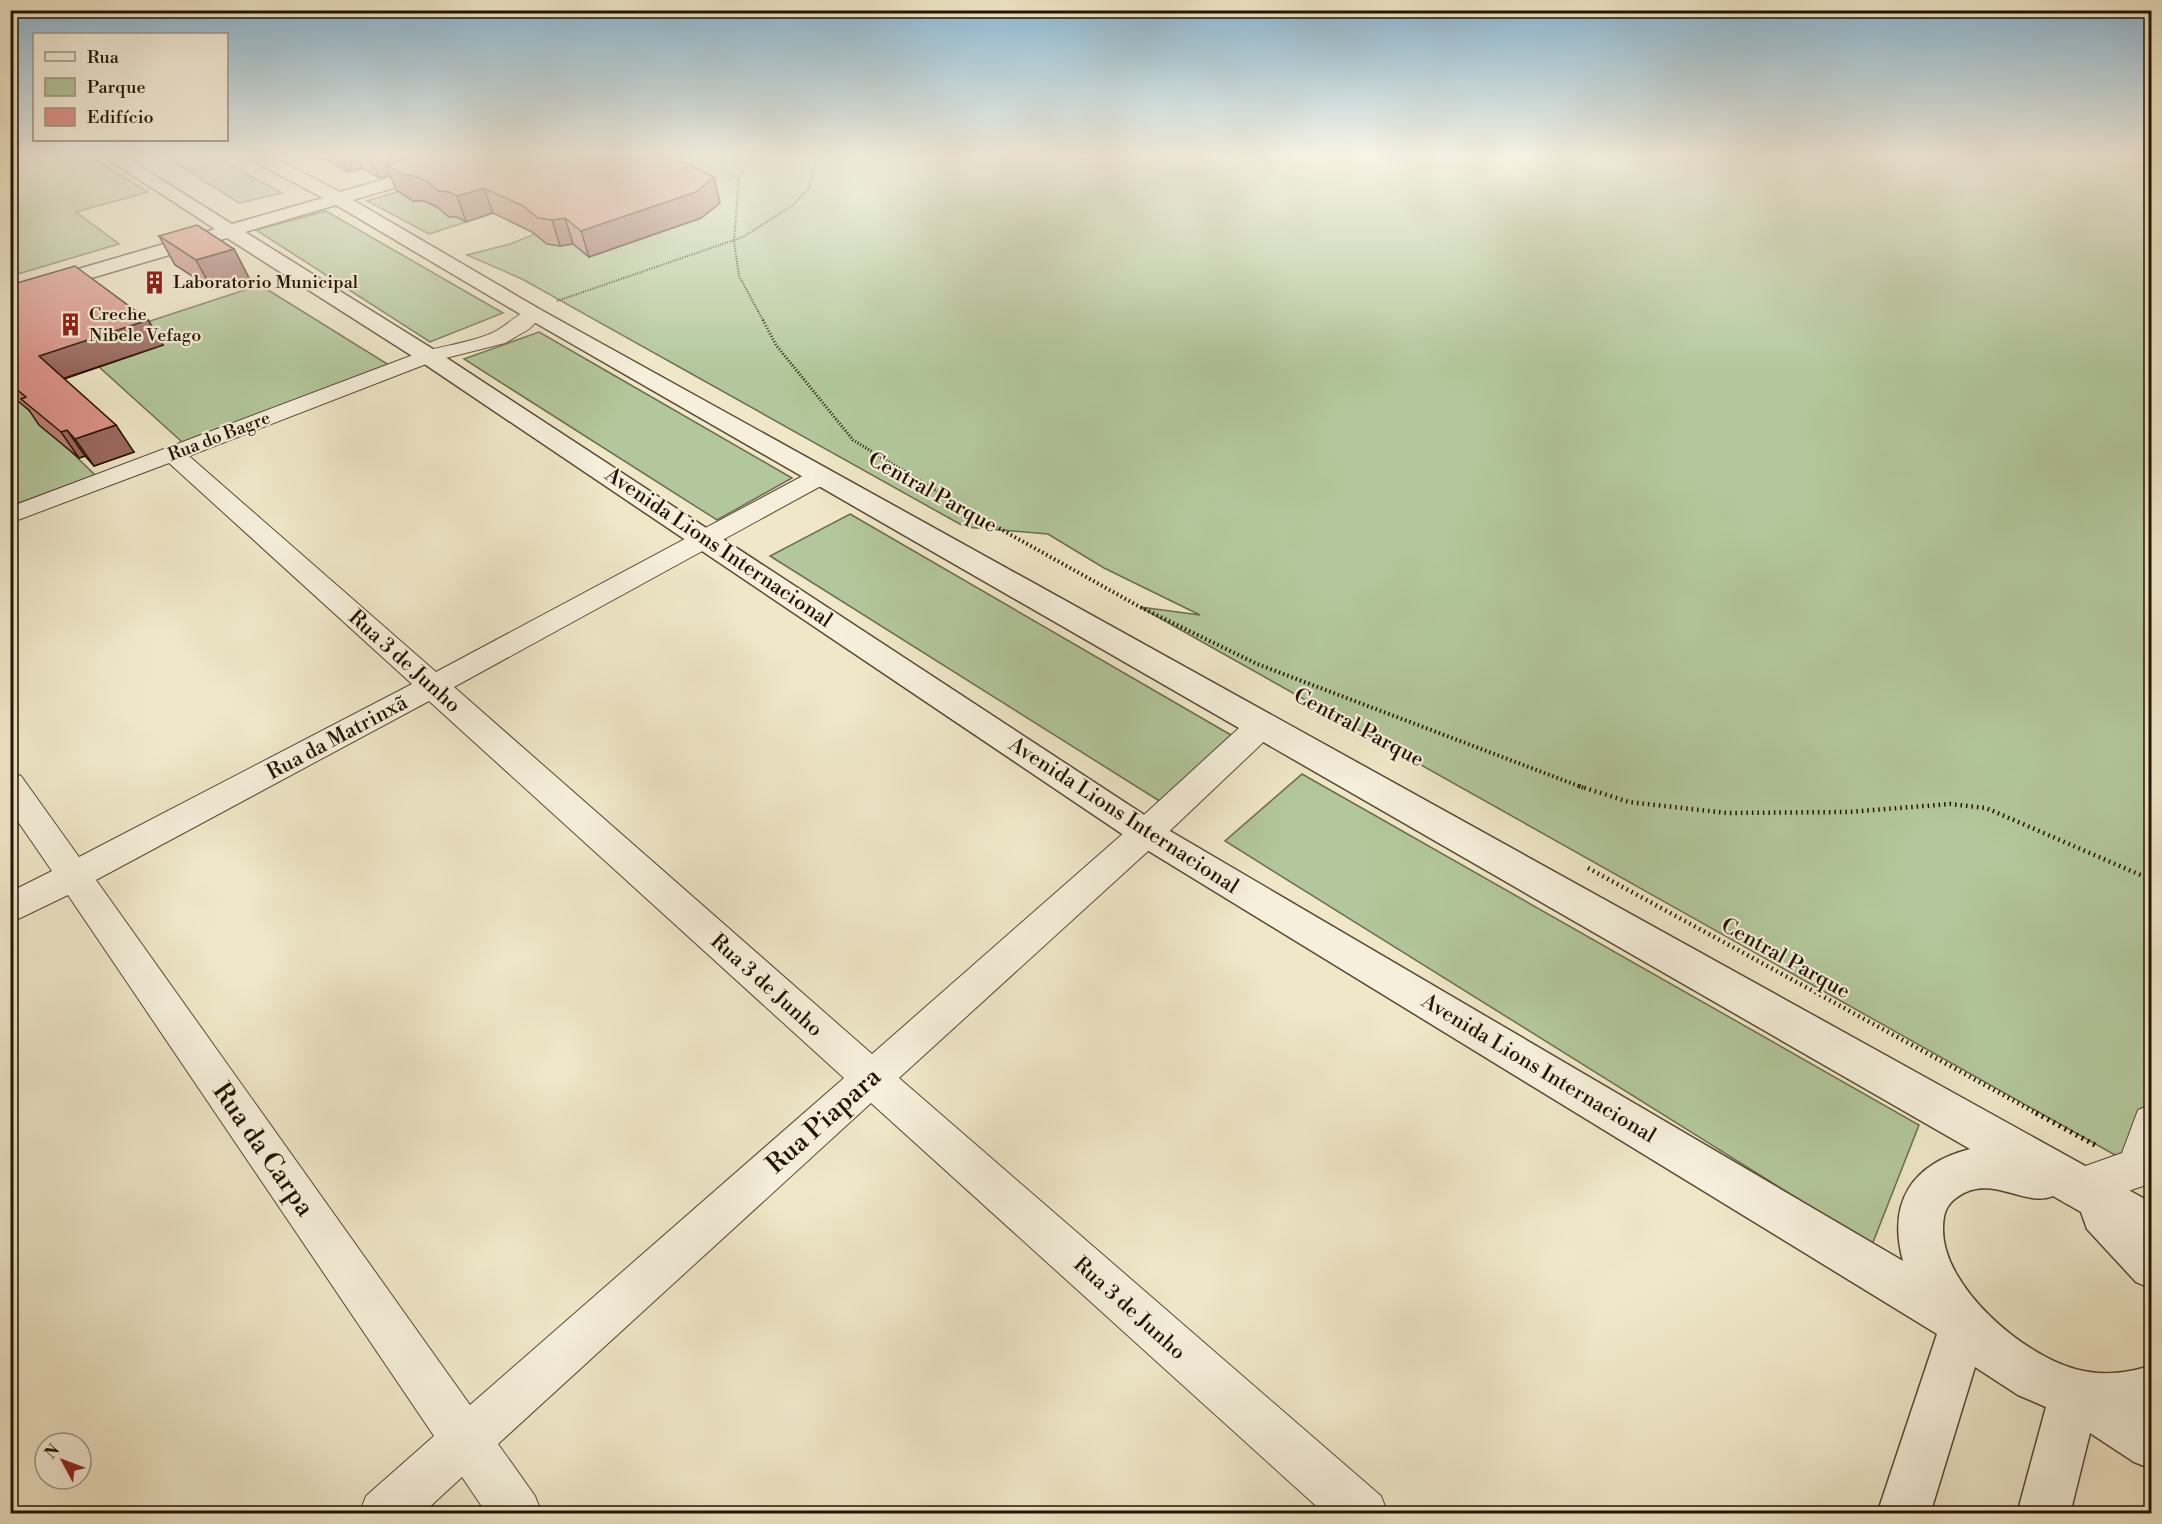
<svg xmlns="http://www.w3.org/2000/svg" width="2162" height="1524" font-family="'Libre Bodoni',serif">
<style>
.green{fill:#b2c79b;stroke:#6b6d4e;stroke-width:1.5}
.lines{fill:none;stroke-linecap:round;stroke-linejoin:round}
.minor-casing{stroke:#574833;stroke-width:2}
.tertiary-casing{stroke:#574833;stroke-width:3}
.path-far4{stroke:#241301;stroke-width:2;stroke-dasharray:1 1.5;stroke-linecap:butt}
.path-far3{stroke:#241301;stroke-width:3;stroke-dasharray:1 2;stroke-linecap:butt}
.path-far2{stroke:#241301;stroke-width:4;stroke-dasharray:1.5 3;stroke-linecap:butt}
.path-far1{stroke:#241301;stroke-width:4.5;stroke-dasharray:1.5 4;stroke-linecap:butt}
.path{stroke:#241301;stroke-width:5;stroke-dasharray:2 4.5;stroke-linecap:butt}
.minor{fill:#f5efdb;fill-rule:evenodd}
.tertiary{fill:#f5efdb;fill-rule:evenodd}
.wall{fill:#be7f78;stroke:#241301;stroke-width:1.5}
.shaded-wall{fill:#9b6861;stroke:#241301;stroke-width:1.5}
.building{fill:#dd948b;stroke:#241301;stroke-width:1.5}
.labels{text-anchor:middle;stroke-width:4.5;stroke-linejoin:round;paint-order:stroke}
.far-poi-label{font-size:18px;fill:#241301;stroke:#f5efdb;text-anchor:start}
.far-street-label{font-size:18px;fill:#241301;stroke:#f5efdb}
.street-label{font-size:21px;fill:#241301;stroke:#f5efdb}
.near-street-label{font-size:26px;fill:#241301;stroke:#f5efdb}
</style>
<rect width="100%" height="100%" fill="#efe7c8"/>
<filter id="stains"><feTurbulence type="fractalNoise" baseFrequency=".00333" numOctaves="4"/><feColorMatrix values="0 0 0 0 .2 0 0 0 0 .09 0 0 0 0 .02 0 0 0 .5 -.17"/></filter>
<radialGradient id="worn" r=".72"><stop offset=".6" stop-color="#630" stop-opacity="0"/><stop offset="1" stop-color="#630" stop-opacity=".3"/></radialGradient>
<g class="green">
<polygon points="11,157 91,157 148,192 76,212 119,244 11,276"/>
<polygon points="166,157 216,157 282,193 239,203"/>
<polygon points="660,157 2151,157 2152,1123 2138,1168 1140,607 1200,615 1104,568 1048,534 965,527 522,279 467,255 510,244 537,233 585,248"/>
<polygon points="472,169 406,196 413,201 424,201 466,222 429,234 367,201"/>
<polygon points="326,211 503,313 430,342 256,230"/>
<polygon points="260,285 389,365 182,442 99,367 138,325"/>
<polygon points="539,332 792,478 717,520 464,359"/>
<polygon points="10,392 95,475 11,506"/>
<polygon points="850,514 1231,735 1161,802 770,556"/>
<polygon points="1302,774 1919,1125 1872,1245 1225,841"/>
</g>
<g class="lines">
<defs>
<g id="minor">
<path d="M534,308L541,310L544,314L529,329L505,343L434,361L189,456L436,672L812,471L821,469L830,471L833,476L830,481L454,687L872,1054L1134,824L1251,717L1262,714L1273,717L1277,725L1273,733L1158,842L899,1078L1381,1496L1388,1514H1325L871,1103L498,1444L535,1496L542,1514H487L462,1477L422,1514H359L366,1496L434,1436L68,895L10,923V892L52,871L10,810V772L21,776L79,857L412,684L169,463L10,523V507L421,352C443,346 468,343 490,334C505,328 518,312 534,308ZM429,701L844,1078L470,1405L96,880Z"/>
<polygon points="2152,1104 2152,1183 2078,1208 2063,1202 2057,1188 2063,1174 2122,1153 2138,1110"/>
</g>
<path id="tertiary" d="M105,157H125L232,224L323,198L253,161L251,157H272L340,192L461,157H487L485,161L353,200L541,310L2152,1203V1289L2136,1282L2087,1229L2081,1212L2053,1196C2023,1208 1991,1172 1956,1198C1945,1206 1943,1216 1943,1230C1943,1287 2023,1355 2075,1369C2099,1376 2128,1374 2152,1365V1469L2134,1462L2090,1433L2070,1514H2017L2046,1407L2018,1395L1975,1367L1930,1514H1877L1937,1334L1134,842L420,361L227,238L10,302V289L215,229ZM336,205L527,318L1970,1149C1912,1164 1887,1202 1903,1261L1158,824L436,351L245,232Z"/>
</defs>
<use href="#minor" class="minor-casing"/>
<use href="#tertiary" class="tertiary-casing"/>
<g class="path-far4">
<polyline points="717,157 724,169 738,180"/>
<polyline points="751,157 739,177 734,241 739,276 764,322"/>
<polyline points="557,301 743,237 793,205 809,188 817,157"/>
</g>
<polyline class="path-far3" points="763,320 776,345 853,440 997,528"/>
<polyline class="path-far2" points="995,526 1140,607 1257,664 1584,788"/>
<g class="path-far1">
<polyline points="1579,786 1629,802 1727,813 1848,812 1950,804 1986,808 2152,880"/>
<polyline points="1588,868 2038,1114"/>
</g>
<polyline class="path" points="2036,1113 2095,1145"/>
<use href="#minor" class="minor"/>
<use href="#tertiary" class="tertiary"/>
</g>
<g class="wall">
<polygon points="319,157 672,157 720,203 701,218 589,257 573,244 560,246 547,244 532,232 493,213 466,222 458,217 449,217 436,206 424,201 413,201 396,190 390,175 379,178 362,168 348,172"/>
<polygon points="159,236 234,249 249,278 212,289 175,265"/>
<polygon points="10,285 148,320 163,345 64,379 134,452 94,466 85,456 79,458 39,425 29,410 10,395"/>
</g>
<g class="shaded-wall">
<polygon points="341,157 358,157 362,168 348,172"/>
<polygon points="370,157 453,157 386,165 390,175 379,178"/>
<polygon points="714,177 720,203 701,218 589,257 581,231"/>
<polygon points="484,188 493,213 466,222 457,196"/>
<polygon points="565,218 573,244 560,246 552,220"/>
<polygon points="234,249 249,278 212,289 196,260"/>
<polygon points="148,320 163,345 56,381 39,356"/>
<polygon points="116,425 134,452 94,466 75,439"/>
<polygon points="67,430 85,456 79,458 61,432"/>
</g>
<g class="building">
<polygon points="413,157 672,157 714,177 696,192 581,231 565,218 552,220 538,218 523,206 484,188 457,196 449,192 439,191 426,181 414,176 403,175 386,165"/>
<polygon points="197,225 234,249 196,260 159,236"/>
<polygon points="75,266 148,320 39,356 116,425 75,439 67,430 61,432 21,399 26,397 10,384 10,285"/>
</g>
<linearGradient id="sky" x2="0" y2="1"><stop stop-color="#89b8d4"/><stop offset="0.42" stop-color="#f8f4e6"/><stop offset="1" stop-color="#f8f4e6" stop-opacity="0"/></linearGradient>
<rect width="2162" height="370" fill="url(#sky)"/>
<defs>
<symbol id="building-bare" viewBox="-9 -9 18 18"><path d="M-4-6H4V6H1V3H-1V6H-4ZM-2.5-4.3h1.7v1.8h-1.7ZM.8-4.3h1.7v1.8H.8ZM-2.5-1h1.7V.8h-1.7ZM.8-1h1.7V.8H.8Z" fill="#8f2418" stroke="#f5efdb" stroke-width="2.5" paint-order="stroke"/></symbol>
</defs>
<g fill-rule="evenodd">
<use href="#building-bare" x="138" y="266" width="33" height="33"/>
<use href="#building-bare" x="54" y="308" width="33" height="33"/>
</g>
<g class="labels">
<g class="far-poi-label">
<text x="173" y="288">Laboratorio Municipal</text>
<text x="89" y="320">Creche<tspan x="89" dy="21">Nibele Vefago</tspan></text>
</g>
<g class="far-street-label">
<text transform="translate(219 436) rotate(-21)" y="6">Rua do Bagre</text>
</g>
<g class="street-label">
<text transform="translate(933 492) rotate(29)" y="7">Central Parque</text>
<text transform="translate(719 547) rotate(34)" y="7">Avenida Lions Internacional</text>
<text transform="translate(405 661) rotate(42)" y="7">Rua 3 de Junho</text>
<text transform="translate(1359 727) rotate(28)" y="7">Central Parque</text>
<text transform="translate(337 737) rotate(-28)" y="7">Rua da Matrinxã</text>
<text transform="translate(1124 815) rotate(33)" y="7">Avenida Lions Internacional</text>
<text transform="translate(1786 958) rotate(29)" y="7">Central Parque</text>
<text transform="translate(767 985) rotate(42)" y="7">Rua 3 de Junho</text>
<text transform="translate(1539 1068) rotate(31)" y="7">Avenida Lions Internacional</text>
<text transform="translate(1130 1308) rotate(42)" y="7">Rua 3 de Junho</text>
</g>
<g class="near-street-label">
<text transform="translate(823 1120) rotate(-42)" y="9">Rua Piapara</text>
<text transform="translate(264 1149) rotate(55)" y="9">Rua da Carpa</text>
</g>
</g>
<rect width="2162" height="1524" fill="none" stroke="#efe7c8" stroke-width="36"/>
<rect x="12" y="12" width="2138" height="1500" fill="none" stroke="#241301" stroke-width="3"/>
<rect x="18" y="18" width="2126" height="1488" fill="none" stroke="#241301" stroke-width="1.5"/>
<rect x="33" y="33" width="195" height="108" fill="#f5efdb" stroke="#a19784" stroke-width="1.5"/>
<rect x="45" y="52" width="30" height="9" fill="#f5efdb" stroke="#a19784" stroke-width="1.5"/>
<text x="87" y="63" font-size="18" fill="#241301">Rua</text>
<rect x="45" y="78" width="30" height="18" fill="#b2c79b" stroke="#a19784" stroke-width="1.5"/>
<text x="87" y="93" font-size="18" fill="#241301">Parque</text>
<rect x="45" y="108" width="30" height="18" fill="#dd948b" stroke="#a19784" stroke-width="1.5"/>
<text x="87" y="123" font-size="18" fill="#241301">Edifício</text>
<g transform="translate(63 1461) rotate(311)"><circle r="28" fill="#f5efdb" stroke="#a19784" stroke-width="1.5"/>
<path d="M0-4.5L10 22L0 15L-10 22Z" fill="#8f2418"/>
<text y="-9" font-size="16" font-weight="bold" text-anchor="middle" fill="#241301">N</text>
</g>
<rect width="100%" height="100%" filter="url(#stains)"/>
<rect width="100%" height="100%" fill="url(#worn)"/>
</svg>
